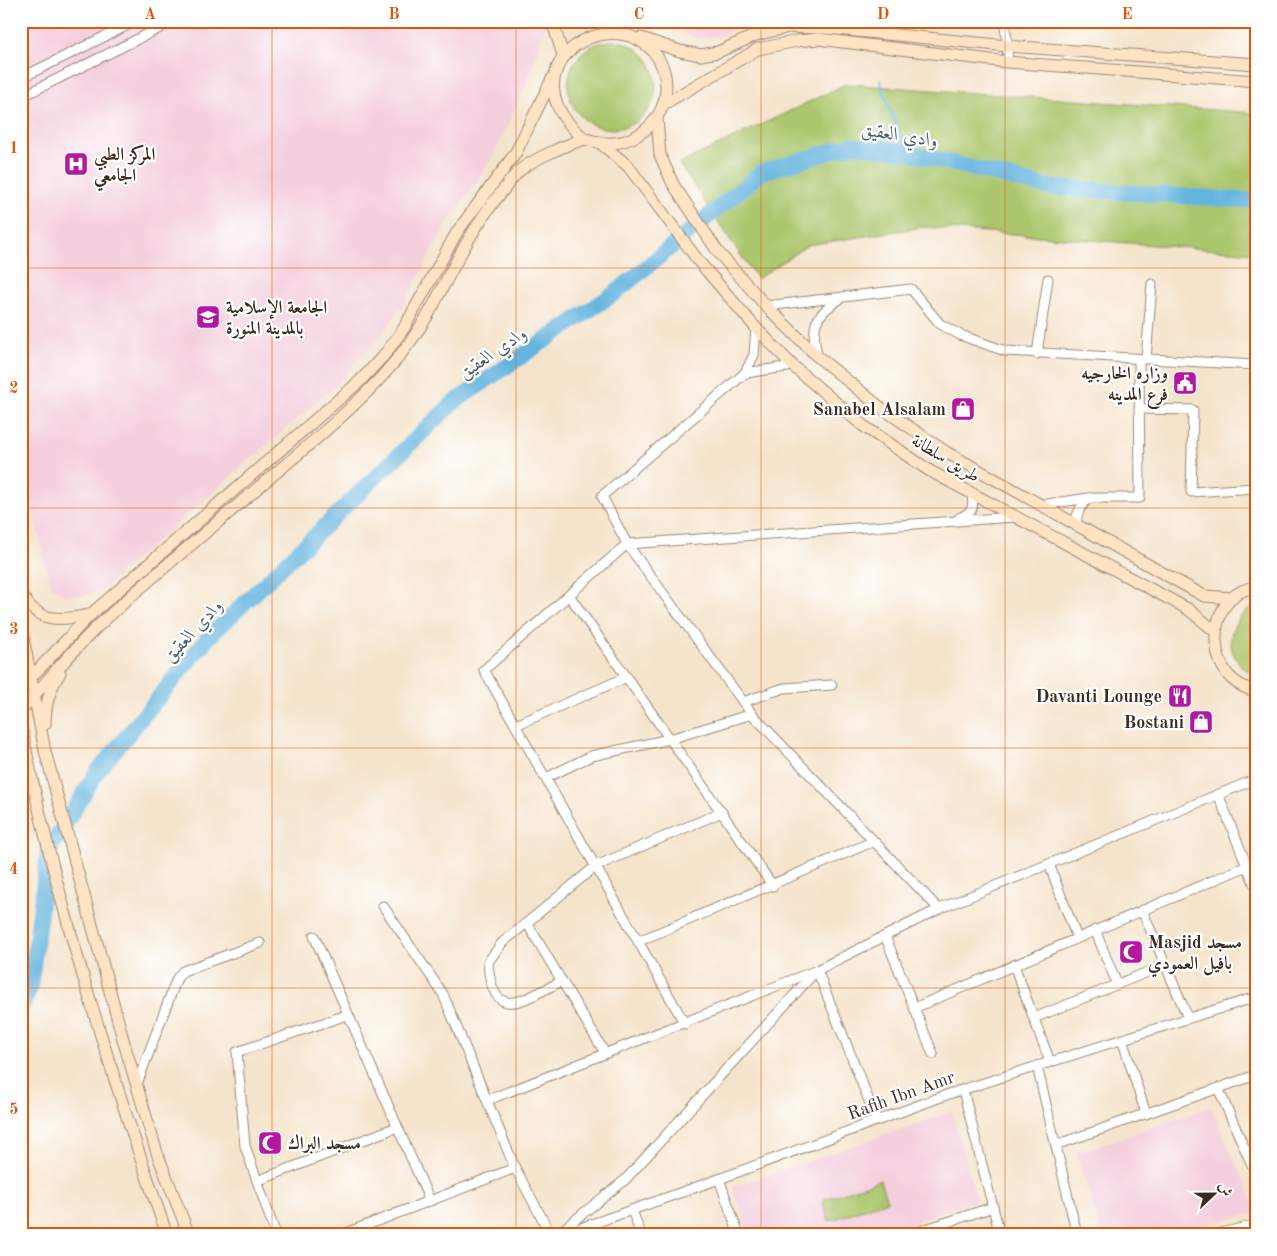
<svg xmlns="http://www.w3.org/2000/svg" width="1277" height="1256" font-family="'Old Standard TT',Amiri,serif">
<style>
.built{fill:#f4cfdd}
.green{fill:#abc66c;stroke:#737845}
.lines{fill:none;stroke-linecap:round;stroke-linejoin:round}
.stream{stroke:#63b4de;stroke-width:2.5}
.river{stroke:#63b4de;stroke-width:16}
.street-casing{stroke:#988775;stroke-width:11}
.secondary-casing{stroke:#988775;stroke-width:13}
.street{stroke:#fff;stroke-width:9}
.secondary{stroke:#fee4c5;stroke-width:11}
.grid{fill:none;stroke:#df570d;stroke-width:1;stroke-opacity:0.55}
.labels{text-anchor:middle;stroke-width:4.5;stroke-linejoin:round;paint-order:stroke}
.poi-label{font-size:18px;font-weight:bold;fill:#3b2a1e;stroke:#fff;text-anchor:start}
.street-label{font-size:18px;fill:#3b2a1e;stroke:#fff}
.water-label{font-size:19px;font-style:italic;fill:#4b616b;stroke:#fff}
.neatline{fill:none;stroke:#df570d;stroke-width:2}
.grid-label{font-size:16px;text-anchor:middle;font-weight:bold;fill:#df570d}
</style>
<rect width="100%" height="100%" fill="#fff"/>
<filter id="ink" filterUnits="userSpaceOnUse"><feTurbulence type="fractalNoise" baseFrequency=".02" numOctaves="2"/><feDisplacementMap in="SourceGraphic" scale="10" xChannelSelector="R" yChannelSelector="G"/><feConvolveMatrix kernelMatrix="1 2 1 2 8 2 1 2 1" color-interpolation-filters="sRGB"/></filter>
<filter id="wash" filterUnits="userSpaceOnUse"><feTurbulence type="fractalNoise" baseFrequency=".0096" numOctaves="4" result="noise"/><feDisplacementMap in="SourceGraphic" scale="20" xChannelSelector="R" yChannelSelector="G"/><feGaussianBlur stdDeviation="1.12" result="paint"/><feColorMatrix in="noise" values="0 0 0 0 0 0 0 0 0 0 0 0 0 0 0 0 0 1.4 0 .05"/><feComposite in="paint" operator="in"/></filter>
<g filter="url(#wash)">
<rect width="100%" height="100%" fill="#f5e4cc"/>
<g class="built">
<polygon points="21,21 544,21 546,25 526,85 492,159 443,230 405,303 385,330 340,381 102,589 85,595 65,595 51,587 21,461"/>
<polygon points="662,21 754,21 718,36 697,39"/>
<polygon points="1211,1107 1256,1208 1256,1213 1165,1235 1102,1235 1077,1153"/>
<polygon points="952,1112 977,1200 877,1235 749,1235 732,1187"/>
</g>
<g class="green">
<circle cx="612" cy="85" r="44"/>
<polygon points="846,84 1256,113 1256,253 923,227 808,245 757,279 679,164"/>
<path d="M1256,605V675C1221,661 1224,620 1256,605Z"/>
<polygon points="880,1180 887,1201 829,1221 822,1200"/>
</g>
<g class="lines">
<polyline class="stream" points="880,80 889,108 908,152"/>
<polyline class="river" points="21,1009 30,988 48,852 97,772 207,639 453,403 615,293 762,172 852,145 908,152 1046,187 1256,201"/>
</g>
</g>
<g filter="url(#ink)">
<g class="lines">
<defs>
<g id="street">
<polyline points="1004,21 1008,46 1007,62"/>
<polyline points="21,78 136,21"/>
<polyline points="21,97 174,21"/>
<polyline points="766,306 911,289 940,324 960,335 1005,351 1256,365"/>
<polyline points="756,328 754,355 745,373 602,496 627,544 752,714 939,909"/>
<polyline points="1037,354 1048,279"/>
<path d="M817,356C811,326 814,315 840,299"/>
<polyline points="1146,359 1152,284"/>
<polyline points="745,373 793,366"/>
<polyline points="1139,409 1193,410 1191,492 1256,488"/>
<polyline points="1040,505 1089,498 1140,498 1139,359"/>
<path d="M959,518C973,512 974,509 972,494"/>
<path d="M1077,527C1075,514 1080,507 1089,498"/>
<polyline points="569,595 773,886"/>
<polyline points="743,702 784,688 832,685"/>
<polyline points="516,725 627,677"/>
<polyline points="546,778 591,756 670,739 752,714"/>
<polyline points="1218,794 1256,888"/>
<polyline points="1049,864 1077,938"/>
<polyline points="383,906 443,994 515,1168 551,1235"/>
<polyline points="1142,910 1188,1018"/>
<polyline points="527,923 605,1053"/>
<polyline points="1095,930 1117,984"/>
<polyline points="314,936 430,1201"/>
<polyline points="885,936 933,1054"/>
<polyline points="639,941 872,842"/>
<polyline points="1014,965 1050,1062"/>
<path d="M562,981C524,999 492,1026 488,962L502,943L596,866L722,812"/>
<polyline points="914,1008 1247,866"/>
<polyline points="1034,1018 1165,965"/>
<polyline points="685,1024 484,670 627,544 1014,517"/>
<polyline points="1122,1039 1146,1114"/>
<polyline points="1037,1066 1077,1235"/>
<polyline points="137,1084 177,978 183,971 260,943"/>
<polyline points="1218,1088 1256,1174"/>
<polyline points="963,1090 1000,1235"/>
<polyline points="488,1100 817,970 877,1121"/>
<polyline points="1056,1145 1256,1075"/>
<polyline points="719,1179 739,1235"/>
<polyline points="257,1181 397,1127"/>
<polyline points="632,1210 641,1235"/>
<polyline points="276,1235 245,1146 237,1052 347,1015"/>
<polyline points="341,1235 515,1168"/>
<polyline points="556,1235 625,1180 817,970 939,909 1256,779"/>
<polyline points="561,1235 719,1179 949,1094 1256,997"/>
<polyline points="908,1235 993,1207"/>
<polyline points="1212,1235 1256,1225"/>
</g>
<g id="secondary">
<polyline points="552,21 563,55"/>
<polyline points="641,38 680,51 701,55 718,52 756,35 789,27 826,28 1008,46 1256,64"/>
<polyline points="664,104 758,49 797,41 818,39 1007,62 1256,81"/>
<polyline points="657,119 660,155 673,184 718,252 766,306 817,356 880,407 946,452 1204,596 1233,598"/>
<polyline points="599,142 628,166 700,263 756,328 793,366 862,425 930,471 1188,609 1215,631"/>
<path d="M1256,587C1214,592 1205,648 1229,676C1236,684 1246,688 1256,692"/>
<path d="M21,594C38,624 60,620 90,615"/>
<polyline points="21,627 45,751 124,1043 157,1153 189,1235"/>
<polyline points="21,688 90,615 360,381 385,354 404,328 457,232 515,154 552,79"/>
<path d="M21,710C46,683 69,654 96,628C146,581 200,538 252,493C318,436 392,383 434,304C454,266 472,228 500,194C506,187 512,177 519,171C530,161 567,144 582,140C587,138 592,141 598,142C612,145 626,142 638,135C655,125 666,107 666,87C666,73 661,60 652,50C601,0 504,74 584,138"/>
<path d="M45,724C45,706 50,688 60,673"/>
<path d="M21,726C55,899 109,1068 167,1235"/>
</g>
</defs>
<use href="#street" class="street-casing"/>
<use href="#secondary" class="secondary-casing"/>
<use href="#street" class="street"/>
<use href="#secondary" class="secondary"/>
</g>
</g>
<path class="grid" d="M272,21V1235M516,21V1235M761,21V1235M1005,21V1235M21,268H1256M21,508H1256M21,748H1256M21,988H1256"/>
<defs>
<symbol id="hospital-square" viewBox="-11 -11 22 22"><rect x="-9" y="-9" width="18" height="18" rx="4" fill="#b5179e" stroke="#fff"/><path d="M-5-5h3v3.5h4V-5h3V5h-3V1.5h-4V5h-3Z" fill="#fff"/></symbol>
<symbol id="university-square" viewBox="-11 -11 22 22"><rect x="-9" y="-9" width="18" height="18" rx="4" fill="#b5179e" stroke="#fff"/><path d="M0-5L7-2L0 1L-7-2ZM-4 1L0 2.5L4 1V4Q0 6-4 4Z" fill="#fff"/></symbol>
<symbol id="civic-square" viewBox="-11 -11 22 22"><rect x="-9" y="-9" width="18" height="18" rx="4" fill="#b5179e" stroke="#fff"/><path d="M-.6-6.5H3V-4.5H.6V-3L4-1V1h2V6H-6V1h2V-1L-.6-3ZM-1.2 2.5V6h2.4V2.5Z" fill="#fff"/></symbol>
<symbol id="shop-square" viewBox="-11 -11 22 22"><rect x="-9" y="-9" width="18" height="18" rx="4" fill="#b5179e" stroke="#fff"/><path d="M-5-2.5h2.3a2.7 3.5 0 0 1 5.4 0H5L5.5 6h-11ZM-1.5-2.5h3a1.5 2.3 0 0 0-3 0Z" fill="#fff"/></symbol>
<symbol id="restaurant-square" viewBox="-11 -11 22 22"><rect x="-9" y="-9" width="18" height="18" rx="4" fill="#b5179e" stroke="#fff"/><path d="M-5-6h1v4h1v-4h1v4h1v-4h1v5L-1.5 .5V6h-2V.5L-5-1ZM5-6V6H3V1.5H1.5Q1.5-4 5-6Z" fill="#fff"/></symbol>
<symbol id="mosque-square" viewBox="-11 -11 22 22"><rect x="-9" y="-9" width="18" height="18" rx="4" fill="#b5179e" stroke="#fff"/><path d="M3.5-4.9A6 6 0 1 0 3.5 4.9A5 5 0 1 1 3.5-4.9Z" fill="#fff"/></symbol>
</defs>
<g fill-rule="evenodd">
<use href="#hospital-square" x="62" y="150" width="28" height="28"/>
<use href="#university-square" x="194" y="303" width="28" height="28"/>
<use href="#civic-square" x="1171" y="369" width="28" height="28"/>
<use href="#shop-square" x="949" y="395" width="28" height="28"/>
<use href="#restaurant-square" x="1166" y="682" width="28" height="28"/>
<use href="#shop-square" x="1187" y="708" width="28" height="28"/>
<use href="#mosque-square" x="1117" y="938" width="28" height="28"/>
<use href="#mosque-square" x="256" y="1129" width="28" height="28"/>
</g>
<g class="labels">
<g class="poi-label">
<text x="94" y="160">المركز الطبي<tspan x="94" dy="21">الجامعي</tspan></text>
<text x="226" y="313">الجامعة الإسلامية<tspan x="226" dy="21">بالمدينة المنورة</tspan></text>
<text x="1168" y="379" text-anchor="end">وزاره الخارجيه<tspan x="1168" dy="21">فرع المدينه</tspan></text>
<text x="946" y="415" text-anchor="end">Sanabel Alsalam</text>
<text x="1162" y="702" text-anchor="end">Davanti Lounge</text>
<text x="1184" y="728" text-anchor="end">Bostani</text>
<text x="1148" y="948">Masjid مسجد<tspan x="1148" dy="21">بافيل العمودي</tspan></text>
<text x="288" y="1149">مسجد البراك</text>
</g>
<g class="street-label">
<text transform="translate(946 458) rotate(31)" y="6">طريق سلطانة</text>
<text transform="translate(901 1095) rotate(-20)" y="6">Rafih Ibn Amr</text>
</g>
<g class="water-label">
<text transform="translate(900 134) rotate(9)" y="7">وادي العقيق</text>
<text transform="translate(492 352) rotate(-34)" y="7">وادي العقيق</text>
<text transform="translate(192 630) rotate(-47)" y="7">وادي العقيق</text>
</g>
</g>
<rect width="1277" height="1256" fill="none" stroke="#fff" stroke-width="55"/>
<g transform="translate(1214 1194) rotate(68)" stroke="#ffffff" stroke-width="4" paint-order="stroke">
<path d="M0-4L9 19L0 12L-9 19Z" fill="#3b2a1e"/>
<text y="-8" font-size="14" font-weight="bold" text-anchor="middle" fill="#3b2a1e">ش</text>
</g>
<rect x="28" y="28" width="1222" height="1200" class="neatline"/>
<g class="grid-label">
<text x="150" y="19">A</text>
<text x="394" y="19">B</text>
<text x="639" y="19">C</text>
<text x="883" y="19">D</text>
<text x="1127" y="19">E</text>
<text x="14" y="153">1</text>
<text x="14" y="393">2</text>
<text x="14" y="634">3</text>
<text x="14" y="874">4</text>
<text x="14" y="1114">5</text>
</g>
</svg>
